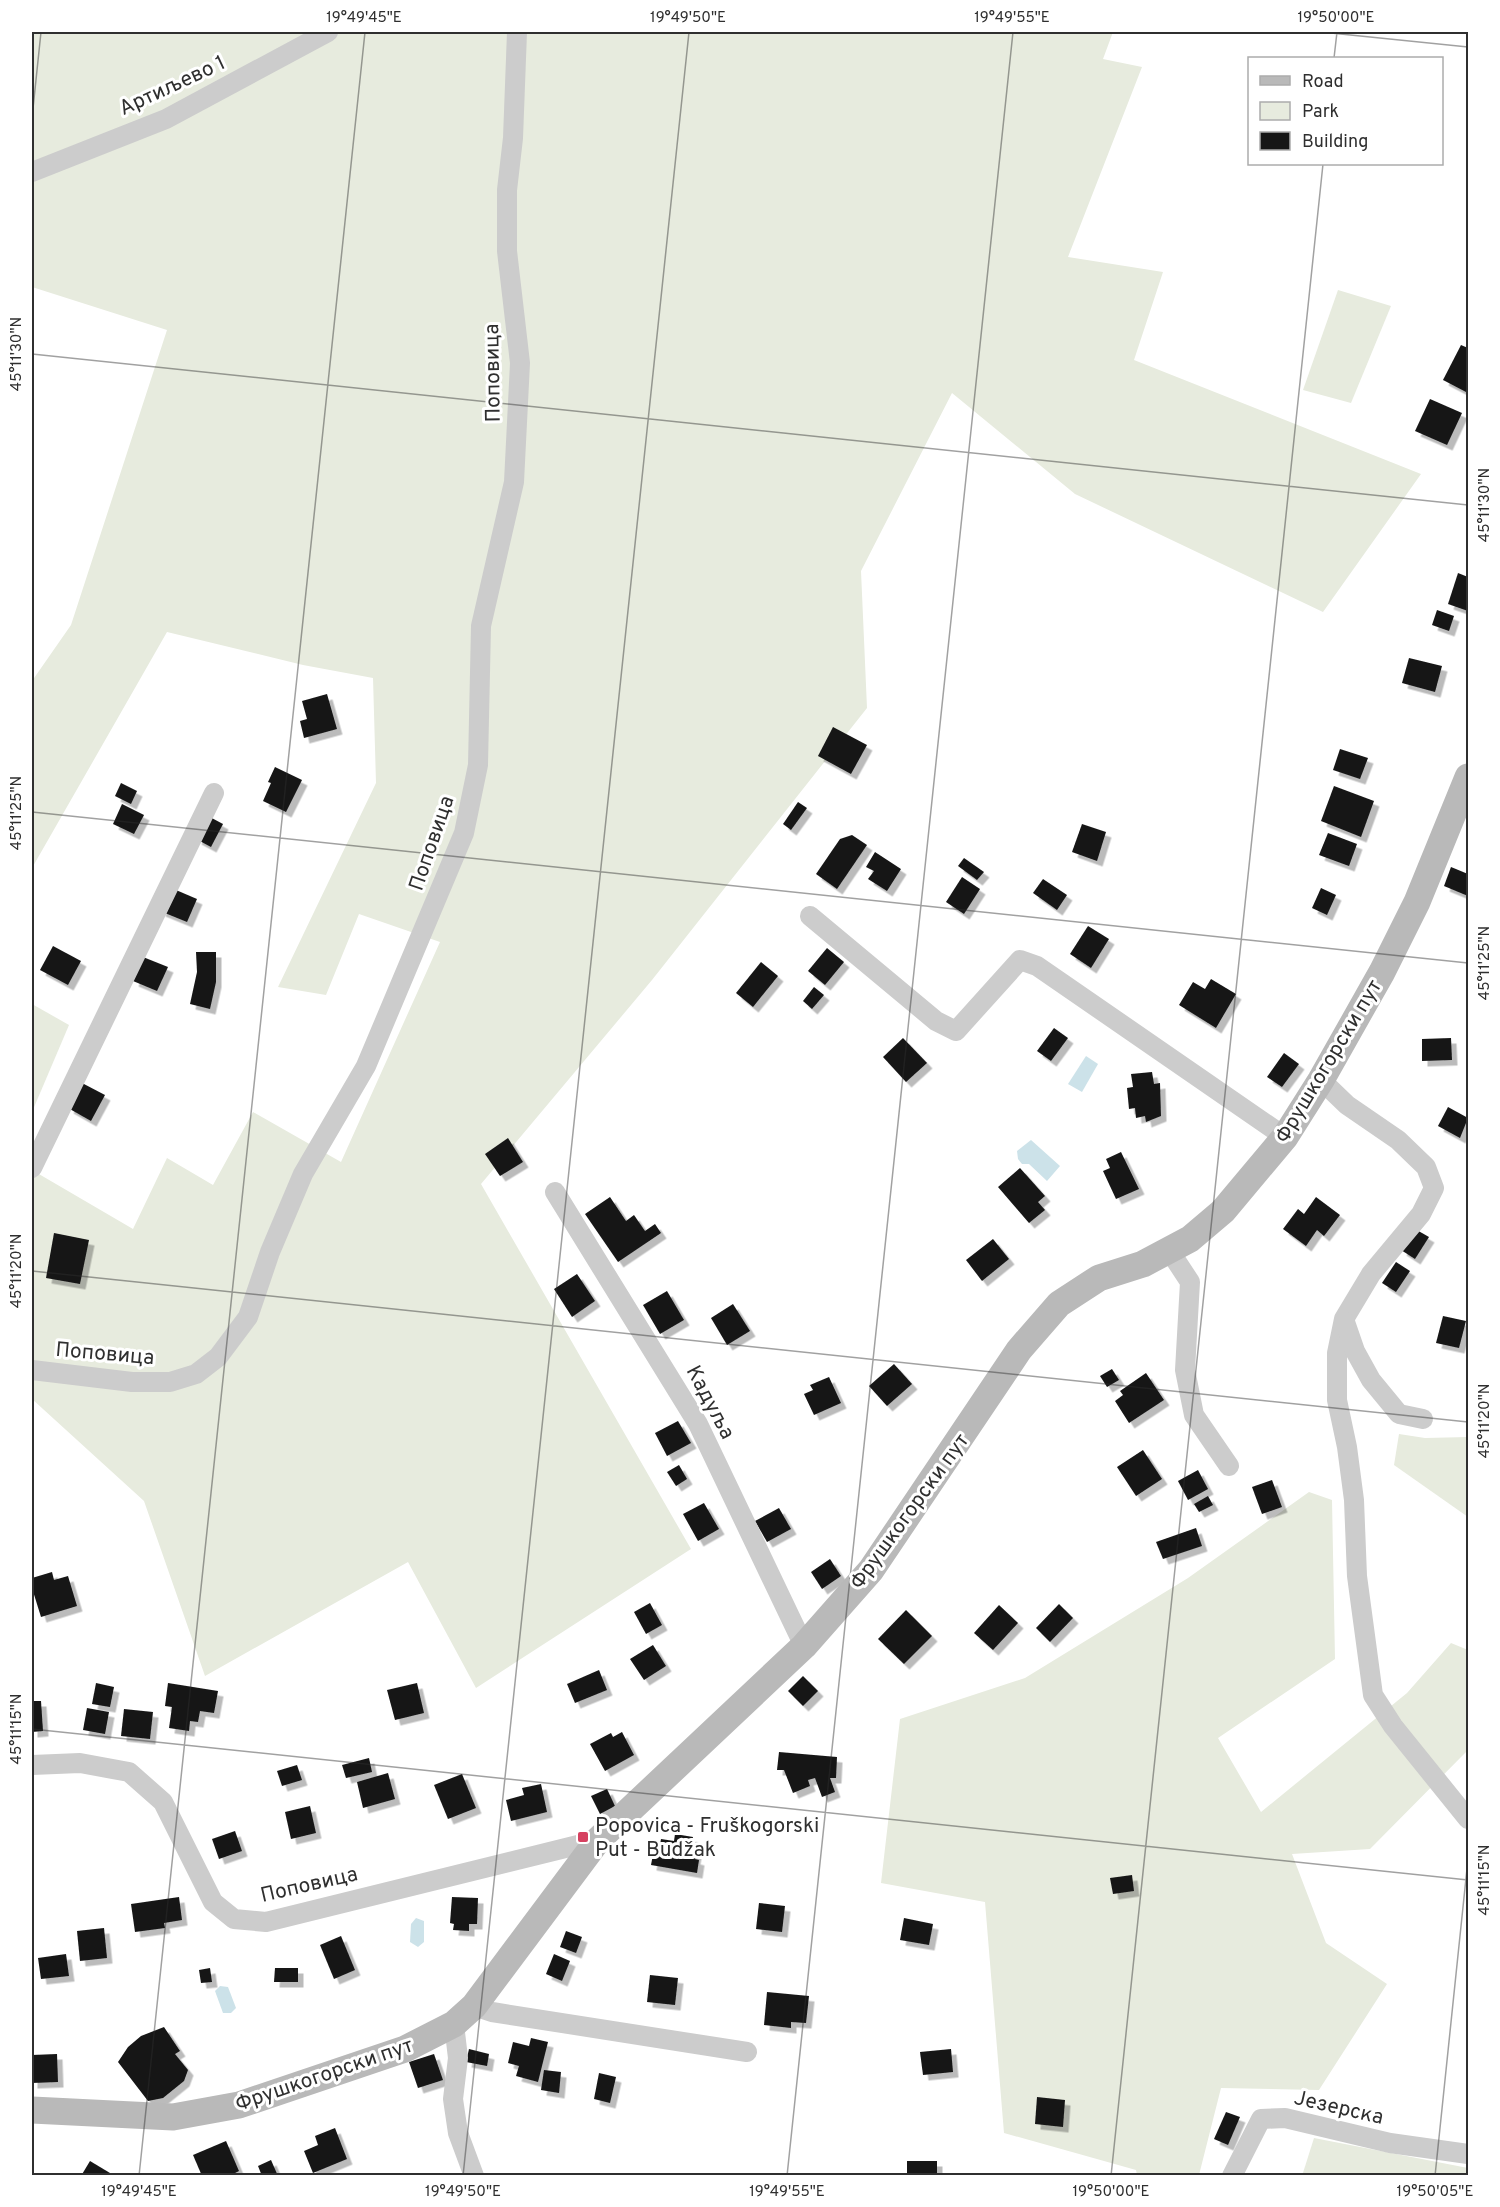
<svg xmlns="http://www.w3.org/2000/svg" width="1500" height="2207" font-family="Overpass,sans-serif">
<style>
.green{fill:#e7ebde}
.water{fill:#cce2e9}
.building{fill:#161616;filter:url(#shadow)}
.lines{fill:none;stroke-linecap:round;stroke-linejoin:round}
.street{stroke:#ccc;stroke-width:20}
.secondary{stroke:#b9b9b9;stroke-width:27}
.ticks{fill:none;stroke:#2f2f2f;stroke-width:1.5;stroke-opacity:0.45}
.poi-dot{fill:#d64160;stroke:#fff;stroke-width:2}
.labels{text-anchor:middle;stroke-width:6;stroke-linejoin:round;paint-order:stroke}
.street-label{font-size:21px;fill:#2f2f2f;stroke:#fff}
.poi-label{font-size:21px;fill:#2f2f2f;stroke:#fff;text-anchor:start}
.neatline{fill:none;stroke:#2f2f2f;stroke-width:2}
.ticks-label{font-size:15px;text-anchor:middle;fill:#2f2f2f}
</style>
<defs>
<filter id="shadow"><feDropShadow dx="5.5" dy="5.5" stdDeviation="0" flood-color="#0004"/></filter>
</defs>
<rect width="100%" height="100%" fill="#fff"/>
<g class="green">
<polygon points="32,32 1113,32 1103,59 1142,67 1068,257 1163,272 1134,360 1421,474 1323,612 1075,494 952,393 861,571 867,708 652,980 481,1184 691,1549 476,1688 408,1562 205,1676 144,1501 32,1399 32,1170 133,1229 167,1158 213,1185 253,1112 341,1162 440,942 359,914 326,995 278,987 376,783 373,678 303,665 167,632 32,868 32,681 71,625 167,330 32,287"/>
<polygon points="1338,290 1391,306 1351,403 1303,390"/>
<polygon points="32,1004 69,1025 32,1112"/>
<polygon points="1399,1434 1425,1438 1468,1437 1468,1517 1394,1465"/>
<polygon points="1309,1492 1332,1500 1335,1659 1218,1738 1261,1812 1407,1693 1451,1643 1468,1650 1468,1750 1370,1849 1292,1854 1326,1943 1387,1984 1319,2090 1221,2088 1199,2175 1137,2175 1136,2170 1004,2133 985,1902 881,1883 900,1719 1025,1678 1188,1578"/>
<polygon points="1314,2138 1468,2168 1468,2176 1302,2176"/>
</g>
<g class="water">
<polygon points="1086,1056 1098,1064 1082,1092 1068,1084"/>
<polygon points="1031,1140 1060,1166 1047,1181 1029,1164 1022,1164 1018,1159 1017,1151"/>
<polygon points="416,1918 424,1921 424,1942 418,1947 410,1942 411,1924"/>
<polygon points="220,1986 228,1987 236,2008 231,2013 223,2013 215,1991"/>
</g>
<g class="building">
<polygon points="1461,345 1468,348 1468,393 1443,380"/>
<polygon points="1430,399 1462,413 1447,445 1415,431"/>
<polygon points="1458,573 1468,577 1468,611 1448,604"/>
<polygon points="1437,610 1454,616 1449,631 1432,625"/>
<polygon points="1409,658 1442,666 1435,692 1402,683"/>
<polygon points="327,694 337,729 304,738 300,721 307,719 302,701"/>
<polygon points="833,727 867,745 851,774 818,756"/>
<polygon points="1340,749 1368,758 1360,779 1333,770"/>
<polygon points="275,767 302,780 286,812 263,801 271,783 268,782"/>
<polygon points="121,783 137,791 131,804 115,796"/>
<polygon points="1334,786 1374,801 1361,837 1321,821"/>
<polygon points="798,802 807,808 791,830 783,824"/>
<polygon points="122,804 144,815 134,834 113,824"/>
<polygon points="208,816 223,824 211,847 196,839"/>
<polygon points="1082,824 1106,832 1097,861 1072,852"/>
<polygon points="1328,833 1357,844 1349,866 1319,855"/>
<polygon points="852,835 867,845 837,889 816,874 840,839"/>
<polygon points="875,852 901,869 887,891 868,879 874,871 866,867"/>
<polygon points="964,858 984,872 977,880 958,866"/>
<polygon points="1451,867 1468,874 1468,896 1444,886"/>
<polygon points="962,877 980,889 964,914 946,902"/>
<polygon points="1043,879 1067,895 1057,910 1033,893"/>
<polygon points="169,887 197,899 187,922 160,911"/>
<polygon points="1321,888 1336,895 1327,915 1312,908"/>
<polygon points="1088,926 1109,939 1091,968 1070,954"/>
<polygon points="53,946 81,961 68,985 40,970"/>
<polygon points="827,948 844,962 825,985 808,971"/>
<polygon points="196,952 216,952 216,982 210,1009 190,1004 197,972"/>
<polygon points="143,957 168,967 157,991 133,981"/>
<polygon points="761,962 778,976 753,1007 736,993"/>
<polygon points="1211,979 1236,994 1216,1028 1179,1005 1193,982 1205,989"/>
<polygon points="814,987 824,995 812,1009 803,1001"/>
<polygon points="1054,1028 1068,1038 1051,1061 1037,1051"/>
<polygon points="903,1038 927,1063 906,1082 883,1057"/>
<polygon points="1451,1038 1452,1060 1422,1061 1422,1039"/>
<polygon points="1284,1053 1299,1064 1282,1087 1267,1077"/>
<polygon points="1152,1072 1154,1084 1160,1083 1161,1116 1146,1122 1145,1116 1136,1118 1135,1108 1129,1109 1127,1088 1133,1087 1131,1074"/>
<polygon points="82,1083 105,1095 91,1121 68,1108"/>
<polygon points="1448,1107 1468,1118 1460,1138 1438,1126"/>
<polygon points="508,1138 523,1162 500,1176 485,1154"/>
<polygon points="1121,1152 1139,1189 1116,1199 1103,1171 1110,1168 1106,1159"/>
<polygon points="1020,1168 1045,1196 1038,1202 1045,1210 1029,1223 998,1187"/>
<polygon points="610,1197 626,1221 634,1215 645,1231 655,1224 661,1233 618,1262 585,1214"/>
<polygon points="1316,1197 1340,1215 1324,1236 1317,1230 1306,1246 1283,1229 1298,1209 1304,1214"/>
<polygon points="1415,1229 1429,1237 1415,1259 1401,1250"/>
<polygon points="54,1233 89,1240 80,1284 46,1278"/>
<polygon points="993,1239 1009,1259 982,1281 966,1260"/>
<polygon points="1396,1262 1410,1271 1396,1292 1382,1283"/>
<polygon points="577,1274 595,1301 572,1317 554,1289"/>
<polygon points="667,1291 684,1320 660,1334 643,1305"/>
<polygon points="733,1304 750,1331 727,1345 711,1318"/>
<polygon points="1443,1316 1466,1321 1459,1348 1436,1343"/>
<polygon points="894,1364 912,1384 887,1406 869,1386"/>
<polygon points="1112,1369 1119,1380 1107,1387 1100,1376"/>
<polygon points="1146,1373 1164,1400 1129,1423 1115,1401 1123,1395 1120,1391"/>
<polygon points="829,1377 841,1403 814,1415 804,1394 813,1390 810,1385"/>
<polygon points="678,1421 691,1443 667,1456 655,1433"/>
<polygon points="1143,1450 1162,1479 1136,1496 1117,1467"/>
<polygon points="679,1465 687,1479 676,1486 667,1472"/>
<polygon points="1198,1470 1208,1489 1188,1500 1178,1481"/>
<polygon points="1272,1480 1282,1507 1262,1514 1252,1487"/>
<polygon points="1208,1496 1213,1505 1199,1512 1194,1504"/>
<polygon points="704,1503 719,1529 698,1541 683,1514"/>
<polygon points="779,1508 791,1529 767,1542 755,1521"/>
<polygon points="1196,1528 1202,1546 1163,1559 1156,1542"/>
<polygon points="830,1559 841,1576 822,1589 811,1572"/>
<polygon points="52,1572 54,1580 68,1576 77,1606 41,1617 32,1588 32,1578"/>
<polygon points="650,1603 662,1625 646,1634 634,1612"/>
<polygon points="1059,1604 1073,1618 1050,1642 1036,1628"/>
<polygon points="999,1605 1018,1623 993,1650 974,1633"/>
<polygon points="906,1610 932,1636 904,1664 878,1639"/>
<polygon points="653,1645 666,1666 644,1680 630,1659"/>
<polygon points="599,1670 607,1690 575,1703 567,1684"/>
<polygon points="803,1676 818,1691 803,1706 788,1691"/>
<polygon points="96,1683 114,1687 110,1707 92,1704"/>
<polygon points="168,1683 218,1691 214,1713 200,1711 198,1722 190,1721 189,1731 169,1728 172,1707 165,1706"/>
<polygon points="417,1683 424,1713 395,1720 387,1690"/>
<polygon points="32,1701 41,1701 43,1731 32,1732"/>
<polygon points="87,1708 109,1712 105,1734 83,1730"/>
<polygon points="124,1709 153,1712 150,1739 121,1736"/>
<polygon points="622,1732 634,1755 605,1771 590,1744 611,1733 613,1737"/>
<polygon points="779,1752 837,1757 836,1778 830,1778 835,1792 822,1797 815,1778 808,1780 810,1786 793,1793 784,1770 777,1770"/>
<polygon points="369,1758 372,1772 346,1778 342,1765"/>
<polygon points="297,1765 302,1780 282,1786 277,1771"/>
<polygon points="388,1773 395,1799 363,1808 357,1782"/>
<polygon points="462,1774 476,1808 448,1819 434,1785"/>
<polygon points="541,1784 547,1812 511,1821 506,1800 524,1795 522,1788"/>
<polygon points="607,1789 615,1806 600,1814 591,1796"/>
<polygon points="310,1806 316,1833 291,1839 285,1812"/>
<polygon points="235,1831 242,1851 219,1859 212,1839"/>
<polygon points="675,1834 693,1837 692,1846 697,1847 695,1859 699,1860 697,1873 651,1865 654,1849 659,1850 661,1839 674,1841"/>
<polygon points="1132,1875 1134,1891 1113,1894 1110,1878"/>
<polygon points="179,1897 182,1920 164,1923 165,1928 135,1932 131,1904"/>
<polygon points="452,1897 478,1898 477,1924 469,1924 469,1931 453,1930 454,1924 450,1923"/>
<polygon points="759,1903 785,1906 782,1932 756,1929"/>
<polygon points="904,1918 933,1924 929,1945 900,1940"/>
<polygon points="104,1928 107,1958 80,1961 77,1931"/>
<polygon points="566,1931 582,1937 576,1953 560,1947"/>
<polygon points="341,1936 355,1970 334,1979 320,1945"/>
<polygon points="66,1954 69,1976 41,1979 38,1958"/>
<polygon points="554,1954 570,1961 562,1981 546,1974"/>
<polygon points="210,1968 212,1982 201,1983 199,1970"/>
<polygon points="275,1968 298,1968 298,1982 274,1982"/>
<polygon points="650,1975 678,1978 675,2005 647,2002"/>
<polygon points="767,1992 809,1996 806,2023 791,2022 791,2028 764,2025"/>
<polygon points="164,2027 180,2051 175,2054 188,2070 184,2081 163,2098 148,2101 118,2062 128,2047 141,2036"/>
<polygon points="531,2038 548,2042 538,2082 516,2076 519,2066 508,2063 513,2042 529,2046"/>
<polygon points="469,2049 489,2054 487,2066 466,2062"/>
<polygon points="951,2049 953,2072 923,2075 920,2052"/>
<polygon points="57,2054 58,2082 32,2083 32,2055"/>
<polygon points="434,2054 443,2080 418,2088 409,2062"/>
<polygon points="544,2070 561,2072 559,2093 541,2090"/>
<polygon points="599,2073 616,2077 610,2103 594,2099"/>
<polygon points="1037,2097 1065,2100 1063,2127 1035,2124"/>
<polygon points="1226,2112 1240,2117 1228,2145 1214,2139"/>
<polygon points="335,2128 347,2159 313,2173 304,2151 318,2145 315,2136"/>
<polygon points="226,2141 239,2171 229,2176 202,2176 193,2155"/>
<polygon points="271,2160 278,2176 262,2176 258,2166"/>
<polygon points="90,2161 115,2176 81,2176"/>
<rect x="907" y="2161" width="30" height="15"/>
</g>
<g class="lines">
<g class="street">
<polyline points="32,172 166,119 328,32"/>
<polyline points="810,916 936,1021 956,1031 1020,960 1037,966 1285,1137"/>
<polyline points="1321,1080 1347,1105 1398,1140 1426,1167 1434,1188 1421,1214 1371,1274 1344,1319 1337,1353 1337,1400 1347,1447 1354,1500 1357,1576 1373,1695 1393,1726 1468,1819"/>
<polyline points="32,1168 214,793"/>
<polyline points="555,1192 698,1424 804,1646"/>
<polyline points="1169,1250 1190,1282 1185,1370 1194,1415 1229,1466"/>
<polyline points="1345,1322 1355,1351 1371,1380 1399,1414 1423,1419"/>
<polyline points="32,1370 132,1382 170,1382 196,1374 218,1357 248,1317 270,1252 303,1174 366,1066 464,833 478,765 481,626 514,482 520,363 507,251 507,190 513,138 517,32"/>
<polyline points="32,1765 80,1763 129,1772 163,1802 213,1902 234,1919 266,1922 598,1840"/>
<polyline points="474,2006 492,2012 747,2052"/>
<polyline points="454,2024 458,2058 453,2099 458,2133 474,2176"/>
<polyline points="1232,2176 1261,2119 1285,2118 1390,2143 1468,2154"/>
</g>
<polyline class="secondary" points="32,2110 173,2117 239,2105 405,2049 454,2024 474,2006 598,1840 804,1646 871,1570 1019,1350 1059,1304 1099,1278 1143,1264 1190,1239 1223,1211 1285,1137 1321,1080 1382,972 1417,902 1468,777"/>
</g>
<path class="ticks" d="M1321,32L1468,47M1334,58L1337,32M32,118L41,32M32,354L1468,505M32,812L1468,963M32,1271L1468,1422M32,1729L1468,1880M139,2176L365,32M463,2176L689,32M787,2176L1013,32M1111,2176L1323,164M1435,2176L1468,1859"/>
<rect class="poi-dot" x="577" y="1831" width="12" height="12" rx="3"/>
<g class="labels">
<g class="street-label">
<text transform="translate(172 85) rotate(-25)" y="7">Артиљево 1</text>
<text transform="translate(492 373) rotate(-91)" y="7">Поповица</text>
<text transform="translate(431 843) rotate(-71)" y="7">Поповица</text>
<text transform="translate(1328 1061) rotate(-59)" y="7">Фрушкогорски пут</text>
<text transform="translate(105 1353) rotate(5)" y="7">Поповица</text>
<text transform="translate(711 1402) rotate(62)" y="7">Кадуља</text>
<text transform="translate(909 1511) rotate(-54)" y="7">Фрушкогорски пут</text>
<text transform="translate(309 1884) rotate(-13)" y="7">Поповица</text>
<text transform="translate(324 2074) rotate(-19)" y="7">Фрушкогорски пут</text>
<text transform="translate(1339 2107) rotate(13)" y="7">Језерска</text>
</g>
<g class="poi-label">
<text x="595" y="1832">Popovica - Fruškogorski<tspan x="595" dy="24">Put - Budžak</tspan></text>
</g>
</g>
<rect width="1500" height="2207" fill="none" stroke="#ffffff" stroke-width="66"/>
<rect x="1248" y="57" width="195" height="108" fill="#ffffff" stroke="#acacac" stroke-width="1.5"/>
<rect x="1260" y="76" width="30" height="9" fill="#b9b9b9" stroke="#acacac" stroke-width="1.5"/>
<text x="1302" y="87" font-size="18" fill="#2f2f2f">Road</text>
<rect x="1260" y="102" width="30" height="18" fill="#e7ebde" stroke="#acacac" stroke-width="1.5"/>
<text x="1302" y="117" font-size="18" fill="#2f2f2f">Park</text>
<rect x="1260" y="132" width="30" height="18" fill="#161616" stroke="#acacac" stroke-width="1.5"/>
<text x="1302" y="147" font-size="18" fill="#2f2f2f">Building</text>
<rect x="33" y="33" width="1434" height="2141" class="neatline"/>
<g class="ticks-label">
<text x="364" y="22">19°49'45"E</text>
<text x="688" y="22">19°49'50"E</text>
<text x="1012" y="22">19°49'55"E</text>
<text x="1336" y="22">19°50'00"E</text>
<text transform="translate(16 354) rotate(-90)" y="5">45°11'30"N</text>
<text transform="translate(1484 505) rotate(-90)" y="5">45°11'30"N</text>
<text transform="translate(16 813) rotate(-90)" y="5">45°11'25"N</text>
<text transform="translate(1484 963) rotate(-90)" y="5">45°11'25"N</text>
<text transform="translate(16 1271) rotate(-90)" y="5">45°11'20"N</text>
<text transform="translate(1484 1421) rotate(-90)" y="5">45°11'20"N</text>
<text transform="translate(16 1729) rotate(-90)" y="5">45°11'15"N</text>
<text transform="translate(1484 1880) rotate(-90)" y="5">45°11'15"N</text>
<text x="139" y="2196">19°49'45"E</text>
<text x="463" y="2196">19°49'50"E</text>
<text x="787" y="2196">19°49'55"E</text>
<text x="1111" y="2196">19°50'00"E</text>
<text x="1435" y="2196">19°50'05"E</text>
</g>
</svg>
